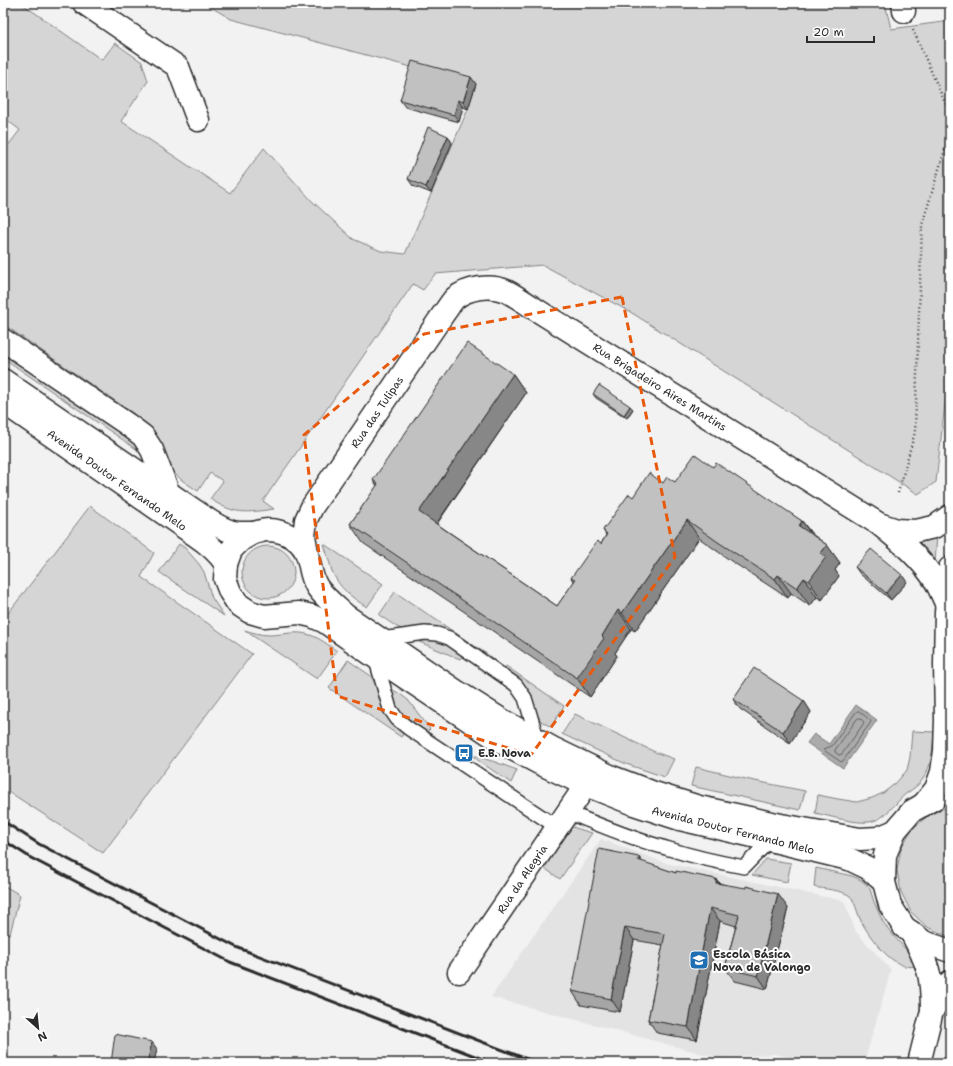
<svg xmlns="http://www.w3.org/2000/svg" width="953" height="1066" font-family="'Shantell Sans',sans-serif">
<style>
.built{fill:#e3e3e3}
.green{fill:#d5d5d5;stroke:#808080}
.water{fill:#ababab;stroke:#787878}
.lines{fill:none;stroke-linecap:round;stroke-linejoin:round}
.shore{stroke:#5e5e5e;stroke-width:1}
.lane-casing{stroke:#2b2b2b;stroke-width:16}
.street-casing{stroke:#2b2b2b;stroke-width:25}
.secondary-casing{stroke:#2b2b2b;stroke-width:25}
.path{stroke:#2b2b2b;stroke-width:2.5;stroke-dasharray:1 3;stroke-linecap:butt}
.lane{stroke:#fff;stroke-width:13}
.street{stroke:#fff;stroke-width:22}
.secondary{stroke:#fff;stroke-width:22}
.rail{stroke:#2b2b2b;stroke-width:3}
.wall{fill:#a6a6a6;stroke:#2b2b2b}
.shaded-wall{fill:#878787;stroke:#2b2b2b}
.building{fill:#c1c1c1;stroke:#2b2b2b}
.marked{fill:none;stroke:#e8590c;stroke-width:3;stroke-dasharray:8 5;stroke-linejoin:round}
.labels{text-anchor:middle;stroke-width:4;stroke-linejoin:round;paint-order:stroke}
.street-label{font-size:11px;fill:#2b2b2b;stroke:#fff}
.poi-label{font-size:11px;font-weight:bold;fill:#2b2b2b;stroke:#fff;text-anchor:start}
</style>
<rect width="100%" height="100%" fill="#f2f2f2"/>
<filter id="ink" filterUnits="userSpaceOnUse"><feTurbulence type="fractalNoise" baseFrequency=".025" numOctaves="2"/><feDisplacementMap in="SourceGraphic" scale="8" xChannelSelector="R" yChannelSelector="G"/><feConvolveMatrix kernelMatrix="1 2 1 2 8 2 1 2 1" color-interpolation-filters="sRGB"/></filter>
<g filter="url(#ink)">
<polygon class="built" points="601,839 666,863 844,901 856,932 891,970 864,1063 807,1063 776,1054 718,1058 491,997"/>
<g class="green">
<path d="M3,3H21L102,60L115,43L142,62L148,81L121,121L230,193L264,148L312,201L353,239L381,251L405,254L468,109L475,84L231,19L204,3H885L891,29L950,21V360L936,482L918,494L632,313L543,265L435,274L423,290L413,284L263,501L274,509C245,513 235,515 210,499L223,481L210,473L198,491L183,481L168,468L130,419L134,414L3,324V152L20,130L3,117Z"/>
<polygon points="3,348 138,440 145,455 3,358"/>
<polygon points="90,506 154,553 141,577 252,654 103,853 3,788 3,620"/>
<polygon points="937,534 935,564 910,539"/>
<polygon points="179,544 185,548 199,564 204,572 212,598 224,616 159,572"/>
<path d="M324,544L383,584L367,607C352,598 339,588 332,571C329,562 327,553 324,544Z"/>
<circle cx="268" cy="572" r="26"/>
<polygon points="395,592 494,659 492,661 439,628 429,626 404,630 397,627 379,615"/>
<path d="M244,630C252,632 260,635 269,635C283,635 296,630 310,635C320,638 328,645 337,651L317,679Z"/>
<path d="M423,637C442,640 448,645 463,655L460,659L417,641Z"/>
<polygon points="348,660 371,676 377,687 386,713 405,731 401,737 329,688"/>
<polygon points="506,666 564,706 551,727 541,721 536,713 524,685 516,677 504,670"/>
<polygon points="390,688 400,694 408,700 430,729 427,732 400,712 396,706"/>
<polygon points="575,714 655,752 674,759 665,777 626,764 562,734"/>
<path d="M912,731L934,732C933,747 932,766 923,779C919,785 913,789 907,793C903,796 899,800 896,804C887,812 882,820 869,822C856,824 829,816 815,813L818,795L838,799L857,802L872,798L883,793L896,783L907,770L910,757Z"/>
<polygon points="469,754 495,762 517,770 511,783"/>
<polygon points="696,767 750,780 805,791 800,810 691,786"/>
<polygon points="949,806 950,806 950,936 947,936 927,927 911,912 901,892 897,870 901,848 912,829 929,815"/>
<polygon points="572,827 592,833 560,879 544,868"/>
<polygon points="766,859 791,863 787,882 752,875"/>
<path d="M816,868L852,876L859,879L865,883L870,889L874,902L883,922L892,934L908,952L915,966C894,972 869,936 861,921C858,915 854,899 850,896C843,890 823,889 814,887Z"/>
<polygon points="3,885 20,895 10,934 3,932"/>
</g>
<polygon class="water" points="856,705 877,720 843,768 807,743 814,734 829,744"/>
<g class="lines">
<g class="shore">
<polygon points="859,711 870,720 871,722 843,761 841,762 825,751 824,749 832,746 856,712"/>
<polygon points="860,718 863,721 864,723 842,754 839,755 835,752 835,750 857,719"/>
</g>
<defs>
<g id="lane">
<polyline points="381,639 425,633 437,634 449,638 516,685 525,698 538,741"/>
<polyline points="375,657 390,709 397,719 408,728 557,827"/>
<path d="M567,812C600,825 632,839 666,848C691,856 717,862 744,867L770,840"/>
</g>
<g id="street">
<polyline points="84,3 178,67 198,120"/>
<polyline points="903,3 904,11"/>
<polyline points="3,340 127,424 143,436 152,450 169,494"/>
<path d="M3,380L210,521C218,526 228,532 238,533C243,533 248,533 253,533C258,532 263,530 268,530C277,530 286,533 294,538C314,552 306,569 317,587C324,597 335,606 345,615L456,691L505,722L552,748L612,777L654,793L699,807L781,825L860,839L878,838L895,831"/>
<path d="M3,402L195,535C207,543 218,552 226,564"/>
<polyline points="882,525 897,530 916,531 934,527 950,516"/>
<polyline points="253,533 241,540 231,550 226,564 225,579 230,592 238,604 250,612 264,616 299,613 312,616 325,622 391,668 509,747 539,763 586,785 631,803 680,819 770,840 849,859 868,868 884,882"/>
<path d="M307,553L304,536L306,520L312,507L444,313C448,308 451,302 455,298C468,288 490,284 506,291C516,296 526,303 535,309L879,524C900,541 921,558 936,582C940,589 943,597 947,605"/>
<polyline points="459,972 586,785"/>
</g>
<g id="secondary">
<polyline points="935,798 912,811 895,831 885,855 884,882 890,905 904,927 924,942 950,951"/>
<polyline points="923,805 936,789 942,772 945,751 946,720 945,664 946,612 950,568"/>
<path d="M911,932C918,945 924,957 928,970C932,984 932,998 932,1011"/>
<polyline points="919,1063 932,1011 950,982"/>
</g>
</defs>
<use href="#lane" class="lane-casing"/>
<use href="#street" class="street-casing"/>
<use href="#secondary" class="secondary-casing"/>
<g class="path">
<polyline points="913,30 950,114"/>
<polyline points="898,493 915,432 922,225 950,133"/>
</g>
<use href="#lane" class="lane"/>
<use href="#street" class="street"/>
<use href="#secondary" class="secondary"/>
<g class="rail">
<polyline points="3,821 39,844 236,947 537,1063"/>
<polyline points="3,840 31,858 230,962 493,1063"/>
</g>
</g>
<g class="wall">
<polygon points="476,84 468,109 463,107 459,122 405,107 400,100"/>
<polygon points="448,136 452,143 431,193 413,186 408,179"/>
<polygon points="513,374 526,393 437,524 557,606 574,582 571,578 601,544 606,535 603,530 633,497 663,483 675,482 713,467 802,521 812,534 827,545 840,563 835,570 839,576 822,600 817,597 810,606 791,593 788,598 731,561 699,538 635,631 631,629 615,653 617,656 590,697 363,543 350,524 377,486 373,480"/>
<polygon points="593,394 633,409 627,418 596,398"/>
<polygon points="855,567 907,582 891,600 860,574"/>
<polygon points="733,699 804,701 811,712 790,743 740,709"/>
<polygon points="639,857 642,862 676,873 716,879 720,883 788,908 767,989 735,981 725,968 736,926 720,921 697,1040 657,1033 648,1020 663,945 634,940 620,1012 581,1005 572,991"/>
</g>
<g class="shaded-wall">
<polygon points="471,77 476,84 468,109 463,102"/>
<polygon points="458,100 463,107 459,122 454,115"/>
<polygon points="448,136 452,143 431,193 426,187"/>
<polygon points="513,374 526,393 432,530 419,512"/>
<polygon points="630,406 633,409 627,418 624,415"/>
<polygon points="687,520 699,538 635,631 622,613"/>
<polygon points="802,521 815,540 799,526"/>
<polygon points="827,545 840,563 835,570 839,576 822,600 809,581 821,553"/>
<polygon points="778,575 791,593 788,598 775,579"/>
<polygon points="902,575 907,582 891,600 886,593"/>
<polygon points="804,578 817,597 810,606 797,588"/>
<polygon points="618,610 631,629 615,653 617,656 590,697 577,678 602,636"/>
<polygon points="804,701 811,712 790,743 783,732"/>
<polygon points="716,879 726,892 716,883"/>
<polygon points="778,894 788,908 767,989 758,976"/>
<polygon points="710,908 720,921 697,1040 688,1027"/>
<polygon points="625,927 634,940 620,1012 611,999"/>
<polygon points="152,1042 157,1049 154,1063 147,1063"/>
</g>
<g class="building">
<polygon points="412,61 471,77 463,102 458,100 454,115 400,100"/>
<polygon points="428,127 448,136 426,187 408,179"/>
<polygon points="467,343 513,374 419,512 557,606 575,580 571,578 597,541 601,544 607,534 603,530 629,494 633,497 649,473 663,483 667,477 675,482 695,454 713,467 716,463 802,521 799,526 827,545 821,553 826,557 809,581 804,578 797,588 778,575 775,579 718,542 687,520 622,613 618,610 602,636 604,638 577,678 350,524 378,484 373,480"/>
<polygon points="599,385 630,406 624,415 593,394"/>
<polygon points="871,549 902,575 886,593 855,567"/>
<polygon points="754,668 804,701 783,732 733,699"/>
<polygon points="599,849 639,857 638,860 676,873 676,871 716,879 716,883 746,888 746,886 778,894 758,976 725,968 739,915 710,908 688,1027 648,1020 665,934 625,927 611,999 572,991"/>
<polygon points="115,1034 152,1042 147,1063 111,1063"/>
</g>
</g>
<path class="marked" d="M622,297L675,557L531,755L337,696L304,435L424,334Z"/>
<defs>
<symbol id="bus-square" viewBox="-11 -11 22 22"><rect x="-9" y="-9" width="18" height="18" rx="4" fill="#1f6fb2" stroke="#fff"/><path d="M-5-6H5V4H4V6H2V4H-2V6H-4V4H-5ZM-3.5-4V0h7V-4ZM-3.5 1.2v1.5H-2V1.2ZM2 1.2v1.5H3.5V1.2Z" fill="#fff"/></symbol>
<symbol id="school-square" viewBox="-11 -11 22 22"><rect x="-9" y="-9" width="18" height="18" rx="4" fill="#1f6fb2" stroke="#fff"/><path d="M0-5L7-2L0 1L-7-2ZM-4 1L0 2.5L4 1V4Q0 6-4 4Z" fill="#fff"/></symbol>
</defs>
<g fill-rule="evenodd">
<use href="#bus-square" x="453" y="742" width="22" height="22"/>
<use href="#school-square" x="688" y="949" width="22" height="22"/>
</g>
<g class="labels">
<g class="street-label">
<text transform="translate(660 387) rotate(32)" y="4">Rua Brigadeiro Aires Martins</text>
<text transform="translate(377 412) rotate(-56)" y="4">Rua das Tulipas</text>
<text transform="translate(117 480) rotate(35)" y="4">Avenida Doutor Fernando Melo</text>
<text transform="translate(733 830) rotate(14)" y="4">Avenida Doutor Fernando Melo</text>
<text transform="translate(522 879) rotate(-56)" y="4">Rua da Alegria</text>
</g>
<g class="poi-label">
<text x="478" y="757">E.B. Nova</text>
<text x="713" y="958">Escola Básica<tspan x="713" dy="13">Nova de Valongo</tspan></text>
</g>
</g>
<rect width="953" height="1066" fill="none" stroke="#fff" stroke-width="16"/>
<rect x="8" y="8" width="937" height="1050" fill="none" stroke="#2b2b2b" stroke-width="1.5" filter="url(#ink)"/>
<g transform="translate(38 1028) rotate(153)" stroke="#ffffff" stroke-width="3" paint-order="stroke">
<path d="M0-3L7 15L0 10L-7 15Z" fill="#2b2b2b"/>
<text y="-6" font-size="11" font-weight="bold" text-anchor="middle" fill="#2b2b2b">N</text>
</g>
<path d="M807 36v6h67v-6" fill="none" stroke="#2b2b2b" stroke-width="2"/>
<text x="813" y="36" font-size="12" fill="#2b2b2b" stroke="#ffffff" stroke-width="3" paint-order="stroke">20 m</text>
</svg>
